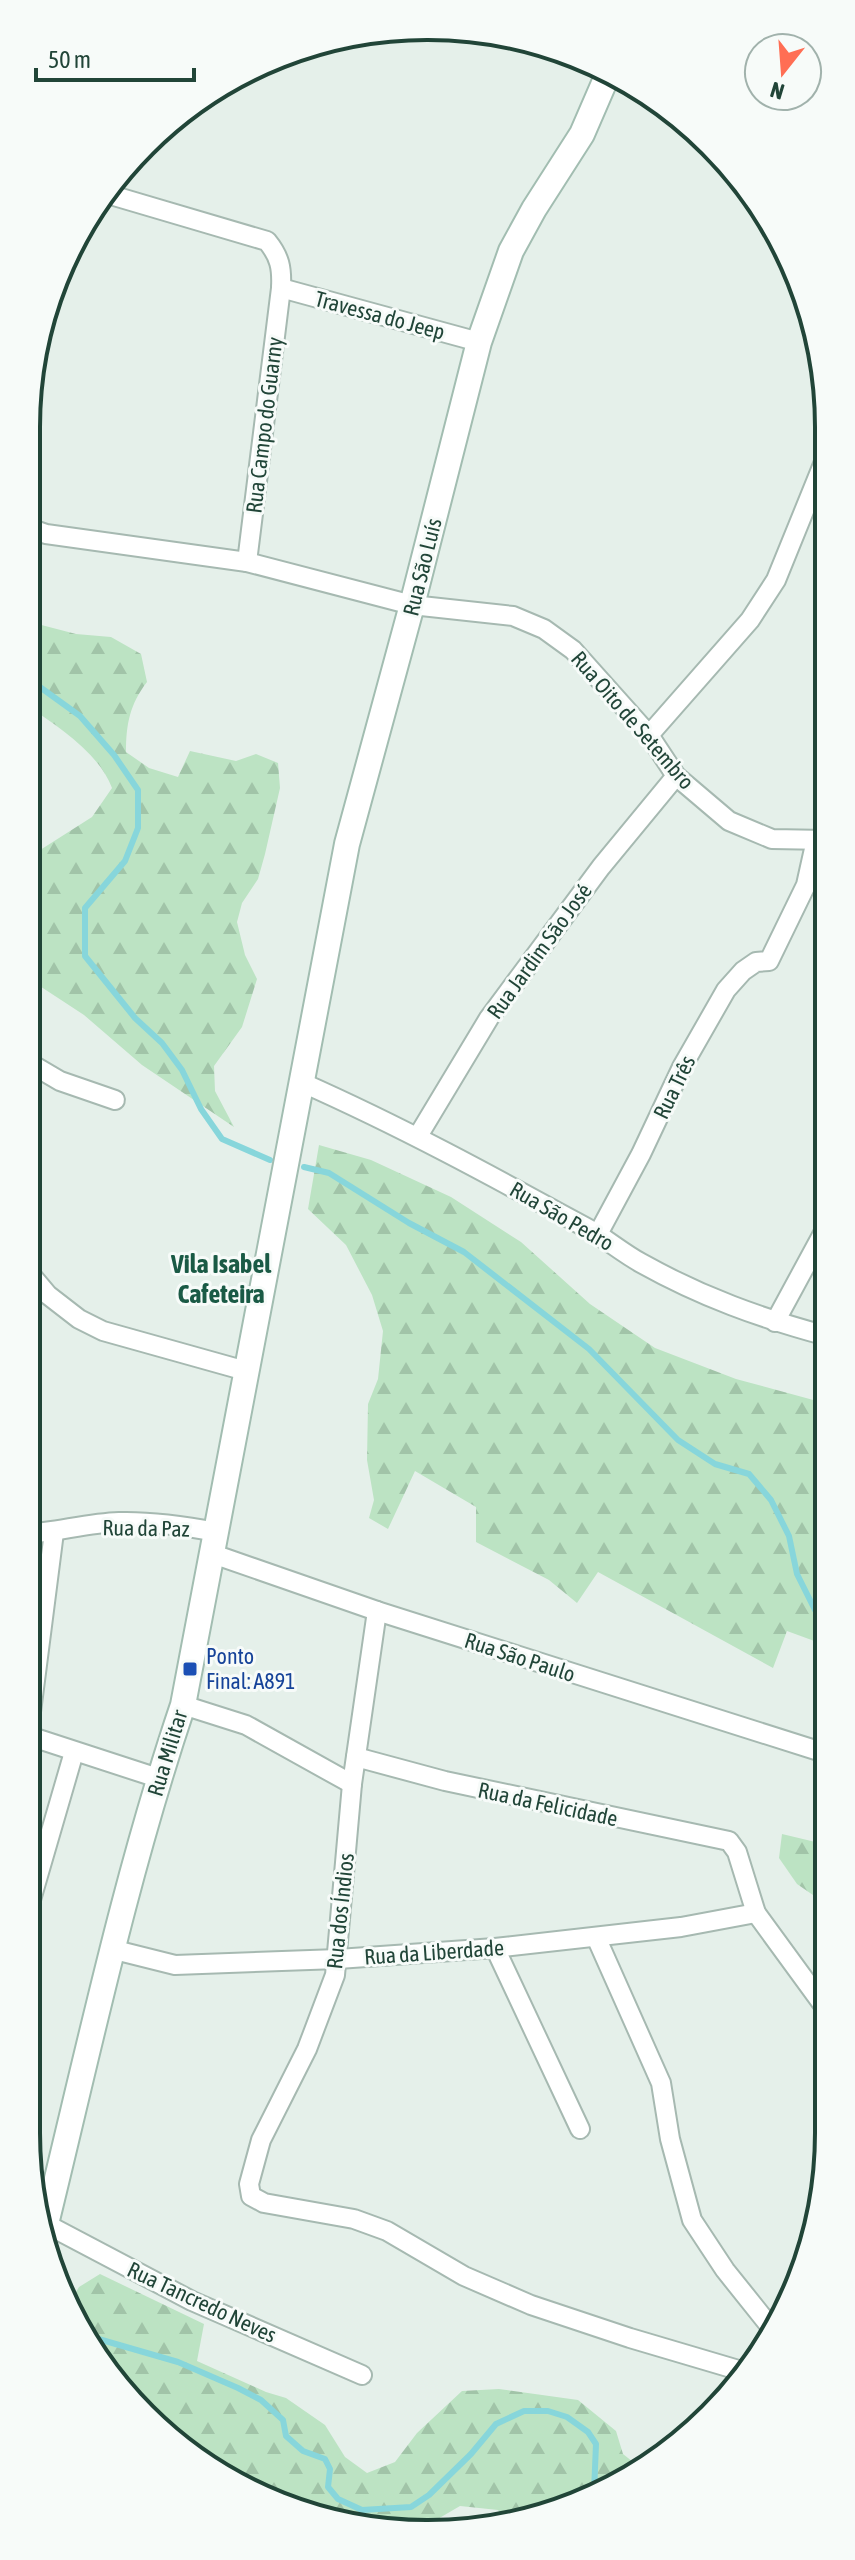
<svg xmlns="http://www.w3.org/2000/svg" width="855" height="2560" font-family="'Asap Condensed',sans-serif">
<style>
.forest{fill:url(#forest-firs)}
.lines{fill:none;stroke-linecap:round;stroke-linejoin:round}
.stream{stroke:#87d6db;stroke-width:6}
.street-casing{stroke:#a6b9b1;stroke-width:22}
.secondary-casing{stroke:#a2bdb1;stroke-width:28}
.street{stroke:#fff;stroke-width:18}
.secondary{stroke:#fff;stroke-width:24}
.transit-dot{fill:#1a4fb4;stroke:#f7fbf9;stroke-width:3}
.labels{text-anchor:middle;stroke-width:6;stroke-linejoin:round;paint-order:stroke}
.street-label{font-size:22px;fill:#214538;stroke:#f7fbf9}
.transit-label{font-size:22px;fill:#164399;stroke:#f7fbf9;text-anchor:start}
.quarter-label{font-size:26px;font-weight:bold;fill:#1a5a45;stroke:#f7fbf9}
.rim{fill:none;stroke:#214538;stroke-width:4}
</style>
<defs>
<pattern id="forest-firs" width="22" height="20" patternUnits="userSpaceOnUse" patternTransform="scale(2)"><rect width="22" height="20" fill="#bce3c3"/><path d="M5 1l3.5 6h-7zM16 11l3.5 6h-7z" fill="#a1c4a8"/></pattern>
</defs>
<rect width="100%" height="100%" fill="#e5f0ea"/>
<g class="forest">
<path d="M26,621L76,634L111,637L141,654L147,682C130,704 126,724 126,752L149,768L178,777L190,751L236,761L256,754L278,763L280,788L265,854L258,879L242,903L237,922L245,955L257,979L242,1027L214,1066L215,1091L234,1127L142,1065L84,1015L26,977V859L92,817L112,788C98,751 57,727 26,704Z"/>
<polygon points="319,1145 371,1160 451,1197 521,1242 590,1304 655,1348 736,1379 828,1404 828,1646 787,1631 773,1668 598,1572 577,1603 549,1580 476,1542 476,1507 415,1471 388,1529 369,1518 374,1500 367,1460 368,1404 378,1379 383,1331 372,1295 346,1245 308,1209"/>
<polygon points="782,1834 828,1845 829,1906 797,1884 779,1858"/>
<polygon points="100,2274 204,2324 197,2361 266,2392 286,2398 325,2425 345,2457 367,2473 395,2462 417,2433 462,2391 499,2389 578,2400 616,2431 623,2454 643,2470 531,2520 507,2522 498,2510 460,2506 424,2527 376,2531 250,2492 241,2475 193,2449 132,2402 119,2387 68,2305 79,2287"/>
</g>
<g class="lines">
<g class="stream">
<polyline points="26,677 80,716 114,755 138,790 138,828 125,861 85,908 85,956 135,1018 162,1043 182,1070 201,1109 222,1139 270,1160"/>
<polyline points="304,1167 329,1173 409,1223 464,1252 589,1349 678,1440 715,1464 749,1474 771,1500 789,1536 797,1574 815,1610 828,1621"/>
<polyline points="88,2336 178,2362 238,2388 261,2400 283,2420 286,2436 303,2451 325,2459 330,2469 328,2487 338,2499 362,2510 411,2507 429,2495 471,2454 496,2424 524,2411 548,2411 567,2417 588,2432 596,2444 594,2492"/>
</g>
<defs>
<g id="street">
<path d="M104,193L267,241C280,257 282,268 281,288L247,562"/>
<polyline points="281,288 479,342"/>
<polyline points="26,527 46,534 247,562 412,605 513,616 544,629 573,650 649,735 676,776 729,821 772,839 827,840"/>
<polyline points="649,735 750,620 776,580 826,457"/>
<polyline points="26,1061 60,1081 115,1100"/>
<path d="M303,1083C400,1126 492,1176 585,1227C604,1237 621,1252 641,1263C702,1297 760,1318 827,1336"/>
<polyline points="418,1136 489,1018 601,867 676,776"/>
<polyline points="598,1234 641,1154 682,1067 726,990 743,971 756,962 769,961 806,885 816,840"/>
<polyline points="26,1269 48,1295 79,1319 103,1331 246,1371"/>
<polyline points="775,1322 827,1226"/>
<path d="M26,1534C57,1532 88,1523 119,1522C152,1521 185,1526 217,1532"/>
<polyline points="213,1554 377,1611 828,1754"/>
<polyline points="377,1611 352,1784 335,1975 307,2049 261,2140 249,2184 251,2196 264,2203 354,2219 387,2231 464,2276 531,2305 630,2338 745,2372"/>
<polyline points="183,1705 246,1725 352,1784"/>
<polyline points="26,1735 158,1778"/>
<polyline points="28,1735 54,1532"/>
<polyline points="356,1757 445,1781 729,1841 737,1852 756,1913 829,2013"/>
<polyline points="26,1917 74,1752"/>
<polyline points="596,1937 661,2083 670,2139 692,2220 725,2270 773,2330"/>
<polyline points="495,1948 580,2129"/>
<polyline points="111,1949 175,1965 338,1959 495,1948 681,1927 756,1913"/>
<polyline points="44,2223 192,2301 362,2375"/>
<polyline points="756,2361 762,2353"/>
</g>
<path id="secondary" d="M45,2228C88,2053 125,1877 183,1705L347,844L412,605L479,342L511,251L534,209L582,134L608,74"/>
</defs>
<use href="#street" class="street-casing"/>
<use href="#secondary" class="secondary-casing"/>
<use href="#street" class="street"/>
<use href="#secondary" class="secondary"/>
</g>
<rect class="transit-dot" x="182" y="1661" width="16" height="16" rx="4"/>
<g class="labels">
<g class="street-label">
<text transform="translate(380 315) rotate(15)" y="8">Travessa do Jeep</text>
<text transform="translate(264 425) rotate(-83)" y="8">Rua Campo do Guarny</text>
<text transform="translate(422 567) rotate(-76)" y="8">Rua São Luís</text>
<text transform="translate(633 720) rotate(49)" y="8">Rua Oito de Setembro</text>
<text transform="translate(539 951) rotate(-54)" y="8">Rua Jardim São José</text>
<text transform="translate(674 1087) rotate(-64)" y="8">Rua Três</text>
<text transform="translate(562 1216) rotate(30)" y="8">Rua São Pedro</text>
<text transform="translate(146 1528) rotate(1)" y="8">Rua da Paz</text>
<text transform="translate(520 1657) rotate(18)" y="8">Rua São Paulo</text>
<text transform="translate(167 1753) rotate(-73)" y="8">Rua Militar</text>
<text transform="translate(548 1804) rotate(12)" y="8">Rua da Felicidade</text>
<text transform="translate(340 1911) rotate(-84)" y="8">Rua dos Índios</text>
<text transform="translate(434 1952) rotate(-4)" y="8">Rua da Liberdade</text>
<text transform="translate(202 2302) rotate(25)" y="8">Rua Tancredo Neves</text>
</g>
<g class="transit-label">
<text x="206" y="1664">Ponto<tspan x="206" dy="25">Final: A891</tspan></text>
</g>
<g class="quarter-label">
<text x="221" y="1273">Vila Isabel<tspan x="221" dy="30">Cafeteira</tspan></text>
</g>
</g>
<path d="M0 0H855V2560H0ZM427 40H428A387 387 0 0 1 815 427V2133A387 387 0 0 1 428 2520H427A387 387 0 0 1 40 2133V427A387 387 0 0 1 427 40Z" fill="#f7fbf9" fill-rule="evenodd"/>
<path class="rim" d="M427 40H428A387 387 0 0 1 815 427V2133A387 387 0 0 1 428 2520H427A387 387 0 0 1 40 2133V427A387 387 0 0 1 427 40Z"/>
<g transform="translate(783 72) rotate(197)"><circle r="38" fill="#f7fbf9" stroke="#a1b2ac" stroke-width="2"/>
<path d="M0-6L14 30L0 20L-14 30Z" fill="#ff6e54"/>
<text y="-12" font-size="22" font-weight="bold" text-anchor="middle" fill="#214538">N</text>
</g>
<path d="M36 68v12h158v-12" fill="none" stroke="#214538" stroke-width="4"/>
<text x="48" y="68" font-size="24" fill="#214538" stroke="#f7fbf9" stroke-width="6" paint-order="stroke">50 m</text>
</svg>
